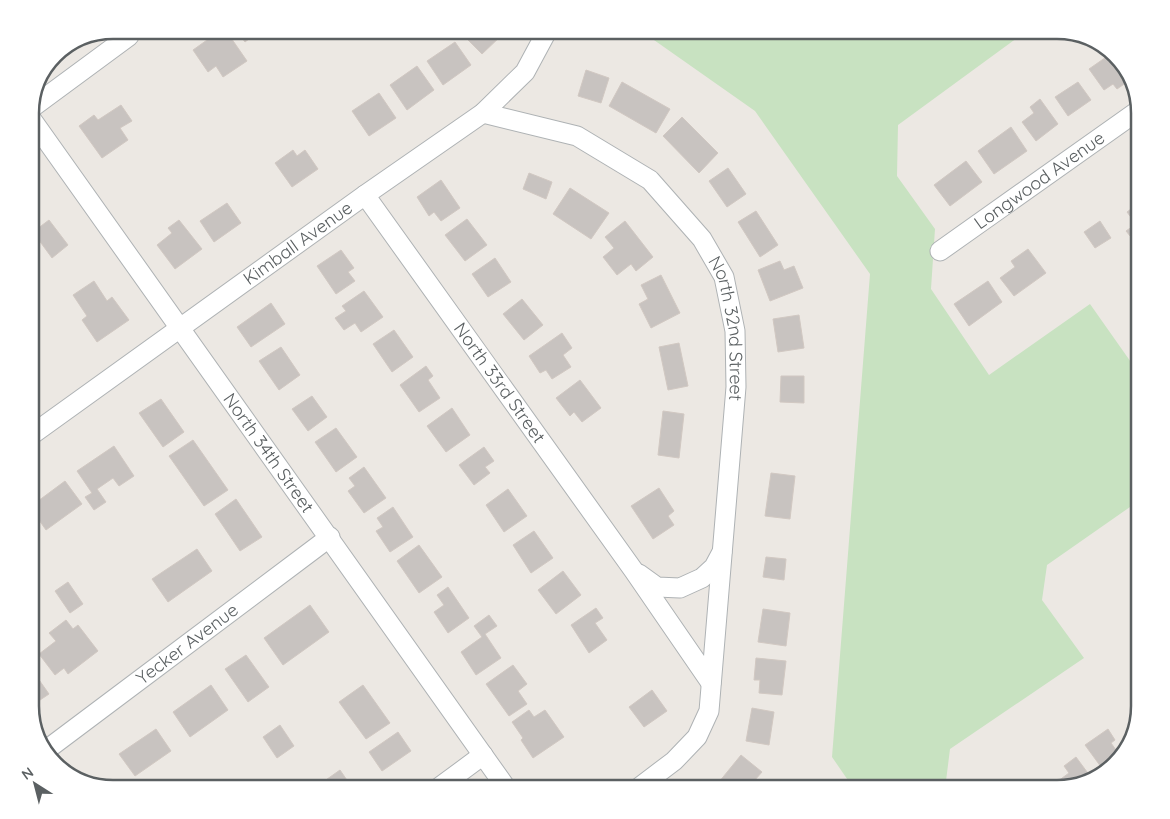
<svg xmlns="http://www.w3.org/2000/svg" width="1170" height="819" font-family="Quicksand,sans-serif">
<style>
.green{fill:#c8e2c1}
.building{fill:#c8c3c0;stroke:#d1c8c2}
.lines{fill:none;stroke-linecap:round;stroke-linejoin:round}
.street-casing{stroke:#aeb2b4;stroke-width:21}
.street{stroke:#fff;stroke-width:19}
.labels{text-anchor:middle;stroke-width:5;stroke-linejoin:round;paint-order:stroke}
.street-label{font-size:18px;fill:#5b6062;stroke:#fff}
.rim{fill:none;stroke:#5b6062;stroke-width:2.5}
</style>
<rect width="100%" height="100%" fill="#ece8e3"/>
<polygon class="green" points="1028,30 898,125 897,176 935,229 931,289 989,375 1090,304 1140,375 1140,500 1047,565 1042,600 1084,658 950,749 945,789 854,789 832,757 870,274 755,111 644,33"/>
<g class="building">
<polygon points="462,34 503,34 482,54"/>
<polygon points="214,35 229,35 247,61 223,77 216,66 208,72 193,50"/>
<polygon points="240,35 254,35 245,42"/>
<polygon points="455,42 471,65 443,85 427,61"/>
<polygon points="1112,53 1130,80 1117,89 1113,84 1104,90 1089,69"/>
<polygon points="417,66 434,90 407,110 390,85"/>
<polygon points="586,70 609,78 601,103 578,96"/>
<polygon points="622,82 670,109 656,133 609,106"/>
<polygon points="1078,82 1091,100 1068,116 1055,97"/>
<polygon points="379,93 396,118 369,136 352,111"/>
<polygon points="1040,99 1058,124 1036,141 1022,122 1034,113 1030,107"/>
<polygon points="121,105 132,121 120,128 128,140 102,158 79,126 94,115 98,120"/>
<polygon points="682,117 718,153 699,173 663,136"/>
<polygon points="1011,127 1027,151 994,174 978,151"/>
<polygon points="293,150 297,156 305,150 318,169 292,187 275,163"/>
<polygon points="966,161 982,182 950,206 934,185"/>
<polygon points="728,168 746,194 727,207 709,181"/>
<polygon points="529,173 552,182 546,199 523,189"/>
<polygon points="441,180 460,208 441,221 434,212 429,216 417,197"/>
<polygon points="570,188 609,213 591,239 553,214"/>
<polygon points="1140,202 1140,238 1135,242 1126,231 1136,224 1127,212"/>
<polygon points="227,203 241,223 214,242 200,221"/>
<polygon points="756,211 778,245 760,257 738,222"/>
<polygon points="467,219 487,245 465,261 445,235"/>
<polygon points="49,220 68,245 52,258 33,232"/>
<polygon points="179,220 202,249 175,269 157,245 172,233 168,228"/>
<polygon points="625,221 653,257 636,271 631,264 617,275 603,257 614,248 605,237"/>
<polygon points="1100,221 1111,238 1095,248 1084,232"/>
<polygon points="1028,249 1046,273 1014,296 1000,278 1015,267 1011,261"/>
<polygon points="341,250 354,268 348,272 355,281 336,294 317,266"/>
<polygon points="495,258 511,282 488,297 472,274"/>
<polygon points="780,261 784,270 794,266 803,288 770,301 758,270"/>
<polygon points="661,275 680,313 651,328 639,304 648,299 641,285"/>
<polygon points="94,281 107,301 112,297 129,320 97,342 82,320 87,316 73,295"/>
<polygon points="988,281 1002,302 969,326 954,304"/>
<polygon points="364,291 383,317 361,332 355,323 344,330 335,318 346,311 342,306"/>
<polygon points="522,299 543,325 524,340 503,314"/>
<polygon points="271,303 285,324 251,347 237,327"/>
<polygon points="799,315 804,348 778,352 773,319"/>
<polygon points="394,330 413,357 392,372 373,344"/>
<polygon points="562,333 572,348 563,355 571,367 552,379 546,370 540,373 529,356"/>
<polygon points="679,343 688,386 668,390 659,347"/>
<polygon points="281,347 300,375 279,390 259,361"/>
<polygon points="426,366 433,376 428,380 440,398 419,412 400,385"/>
<polygon points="781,376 804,376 804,403 780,402"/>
<polygon points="580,380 601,408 582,422 574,412 570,416 556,398"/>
<polygon points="312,396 327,417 308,431 292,409"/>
<polygon points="161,399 184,432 163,447 139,413"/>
<polygon points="452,408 470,435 446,452 427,426"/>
<polygon points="663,411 684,414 679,458 658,455"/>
<polygon points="336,428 357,457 336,472 315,442"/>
<polygon points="193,440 228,490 204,506 169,456"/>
<polygon points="114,446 134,476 119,486 113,478 97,489 106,502 94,510 85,497 92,493 77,471"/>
<polygon points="484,447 494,461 485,467 490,473 474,485 459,465"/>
<polygon points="364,467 386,498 364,513 348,491 355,486 349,478"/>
<polygon points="771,473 795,476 790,519 765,516"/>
<polygon points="65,481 82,504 46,530 30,507"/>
<polygon points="659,488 674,511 668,516 674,525 653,539 631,506"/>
<polygon points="508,489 527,516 504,532 486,505"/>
<polygon points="236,499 262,537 240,551 215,514"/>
<polygon points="393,507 413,537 390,552 376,531 383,527 377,518"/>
<polygon points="534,531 553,558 531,573 513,545"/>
<polygon points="419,545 442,577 419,593 397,561"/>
<polygon points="197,549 212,571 168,602 152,579"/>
<polygon points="766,557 786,559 784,580 763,577"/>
<polygon points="563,571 581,595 556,614 538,590"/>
<polygon points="68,582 83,604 70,613 55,591"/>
<polygon points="448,587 469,618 448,633 434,612 444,605 437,595"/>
<polygon points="310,605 329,632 283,665 264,638"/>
<polygon points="596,608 603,618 595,623 607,640 589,653 571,625"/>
<polygon points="763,609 790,613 786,646 758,642"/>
<polygon points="489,615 497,626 485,634 501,658 476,675 461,652 482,637 474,626"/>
<polygon points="66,620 73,629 78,625 98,651 68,674 64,668 55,675 39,654 56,641 49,633"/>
<polygon points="246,655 269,687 248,702 225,669"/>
<polygon points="756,658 786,661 782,695 759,693 760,680 754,680"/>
<polygon points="513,665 527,684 518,691 527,704 509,716 486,684"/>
<polygon points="30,667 49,694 37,702 33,697 30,699"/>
<polygon points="211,685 228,710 190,737 173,712"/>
<polygon points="363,685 390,723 366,739 339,702"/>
<polygon points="652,690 667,711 644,727 629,707"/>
<polygon points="752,708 774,712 769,745 746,741"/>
<polygon points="529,710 534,717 545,710 564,737 533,758 521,740 523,738 512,722"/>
<polygon points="280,725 294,746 277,758 263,737"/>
<polygon points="156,729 171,751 135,776 119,754"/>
<polygon points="1108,729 1115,740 1111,743 1121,757 1104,771 1085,745"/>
<polygon points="398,732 411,751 382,771 369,752"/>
<polygon points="741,755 762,772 747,789 728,789 719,782"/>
<polygon points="1076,757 1093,780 1058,789 1054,784 1069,773 1064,766"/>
<polygon points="340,770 353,789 313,789"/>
</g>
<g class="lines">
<defs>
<g id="street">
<polyline points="30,109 129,36"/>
<path id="s1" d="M483,113L577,136L650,180L702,239L724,277L735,331L736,387L709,711L697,737L674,761L637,789"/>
<path id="s2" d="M30,117L507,789"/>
<path id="s3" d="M365,195L634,571L711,683"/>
<path id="s4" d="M940,251L1139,110"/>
<path id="s5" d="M30,436L365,195L483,113L525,72L546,33"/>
<polyline points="639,574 657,587 680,588 702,578 714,567 722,552"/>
<path id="s6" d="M45,751L330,537"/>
<polyline points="437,789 483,755"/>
</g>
</defs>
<use href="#street" class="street-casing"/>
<use href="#street" class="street"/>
</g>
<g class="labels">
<g class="street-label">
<text dy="6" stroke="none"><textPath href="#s4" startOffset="122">Longwood Avenue</textPath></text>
<text dy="6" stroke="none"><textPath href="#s5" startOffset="330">Kimball Avenue</textPath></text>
<text dy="6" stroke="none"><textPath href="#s1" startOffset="356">North 32nd Street</textPath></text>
<text dy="6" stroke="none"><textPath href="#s3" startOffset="231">North 33rd Street</textPath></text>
<text dy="6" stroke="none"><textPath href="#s2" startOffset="412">North 34th Street</textPath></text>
<text dy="6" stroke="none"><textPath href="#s6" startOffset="178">Yecker Avenue</textPath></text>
</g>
</g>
<path d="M0 0H1170V819H0ZM113 39H1057A74 74 0 0 1 1131 113V706A74 74 0 0 1 1057 780H113A74 74 0 0 1 39 706V113A74 74 0 0 1 113 39Z" fill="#fff" fill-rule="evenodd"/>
<path class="rim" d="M113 39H1057A74 74 0 0 1 1131 113V706A74 74 0 0 1 1057 780H113A74 74 0 0 1 39 706V113A74 74 0 0 1 113 39Z"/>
<g transform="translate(35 784) rotate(324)" stroke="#ffffff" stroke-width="4" paint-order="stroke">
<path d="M0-4L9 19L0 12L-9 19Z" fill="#5b6062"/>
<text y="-8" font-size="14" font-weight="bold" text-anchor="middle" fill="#5b6062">N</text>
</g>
</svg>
